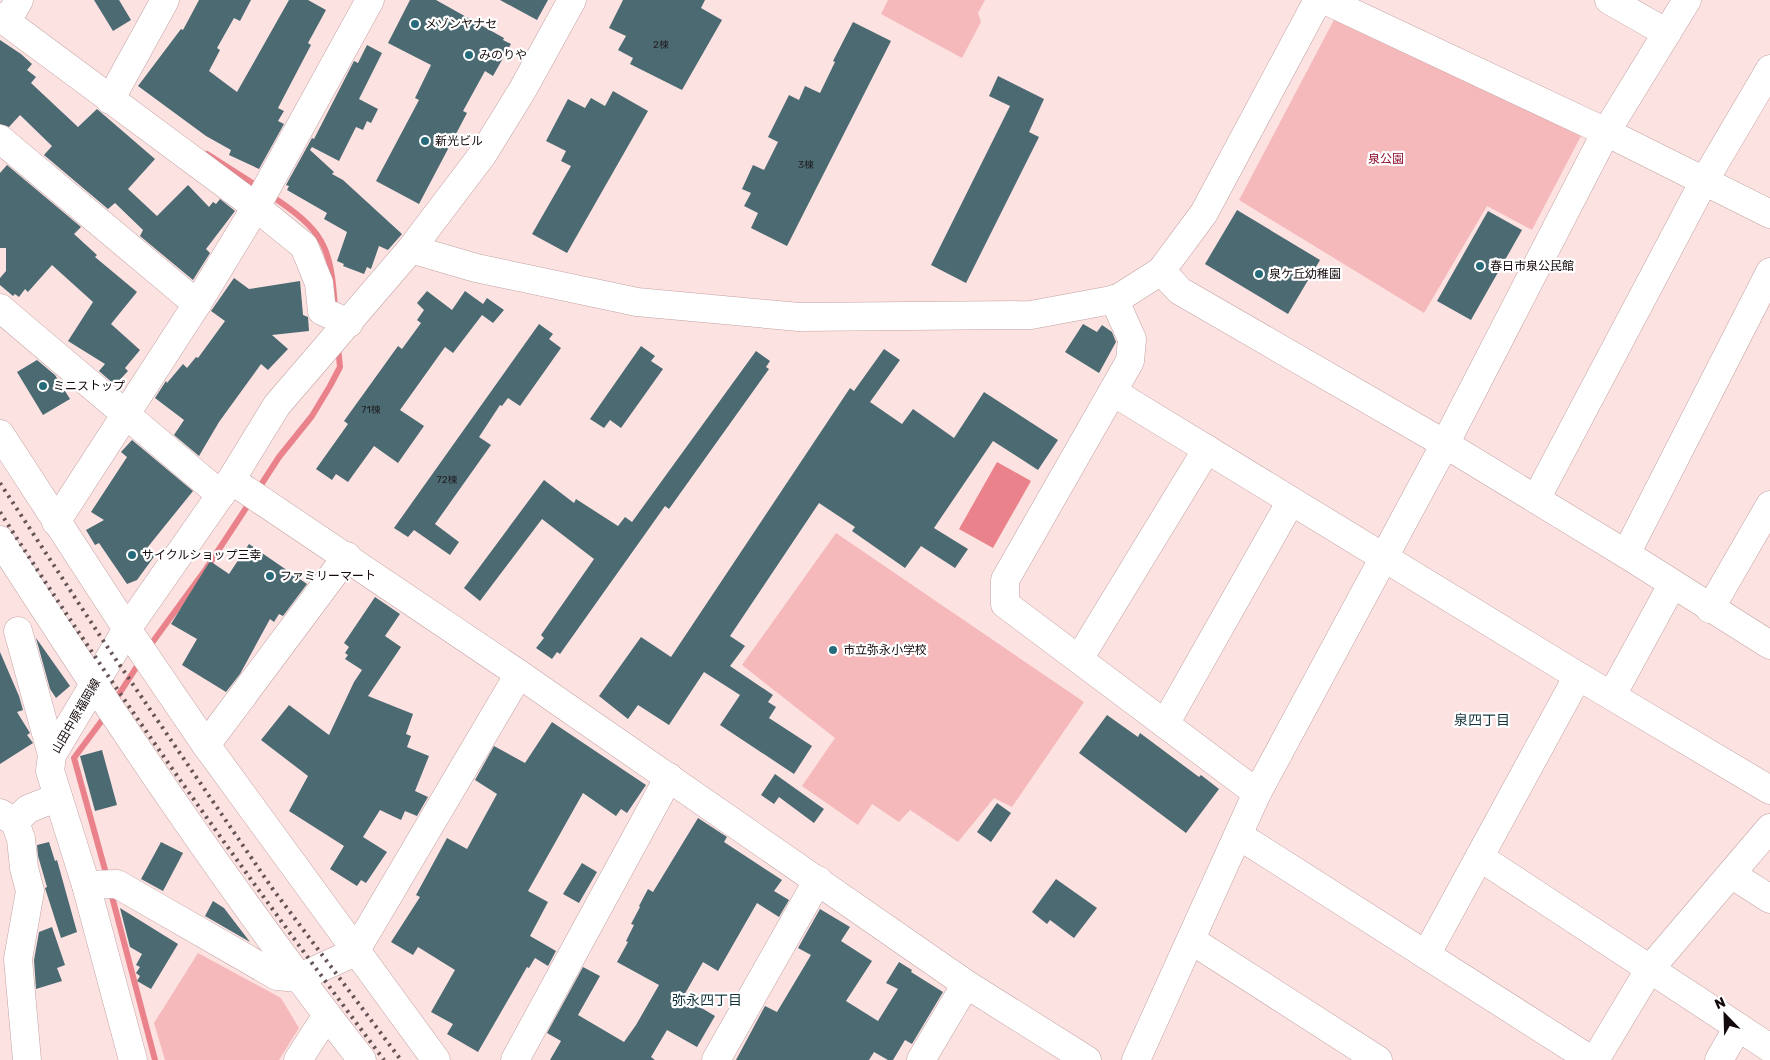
<svg xmlns="http://www.w3.org/2000/svg" width="1770" height="1060" font-family="Rubik,'Noto Sans JP',sans-serif">
<style>
.green{fill:#f5b9bb}
.water{fill:#e9828a}
.lines{fill:none;stroke-linecap:round;stroke-linejoin:round}
.stream{stroke:#e9828a;stroke-width:6}
.building{fill:#4b6a72}
.minor-casing{stroke:#c2a2a3;stroke-width:29}
.major-casing{stroke:#c2a2a3;stroke-width:29}
.minor{stroke:#fff;stroke-width:28}
.major{stroke:#fff;stroke-width:28}
.rail{stroke:#655455;stroke-width:4;stroke-dasharray:2.5 5;stroke-linecap:butt}
.poi-dot{fill:#266b7b;stroke:#fff;stroke-width:2}
.labels{text-anchor:middle;stroke-width:4.5;stroke-linejoin:round;paint-order:stroke}
.number-label{font-size:10px;fill:#222225}
.poi-label{font-size:12px;fill:#150a0b;stroke:#fff;text-anchor:start}
.park-label{font-size:12px;fill:#8e0f2e;stroke:#fff}
.street-label{font-size:12px;fill:#150a0b;stroke:#fff}
.neighbourhood-label{font-size:14px;fill:#15353d;stroke:#fff}
</style>
<rect width="100%" height="100%" fill="#fde2e2"/>
<g class="green">
<polygon points="888,0 985,0 978,13 981,22 962,58 881,14"/>
<polygon points="1336,16 1582,134 1532,230 1487,206 1424,313 1239,200"/>
<polygon points="836,533 1084,702 1012,807 994,798 958,842 910,810 899,822 872,804 858,825 802,786 835,738 742,665"/>
<polygon points="198,953 281,998 299,1028 279,1060 165,1060 154,1023"/>
</g>
<polygon class="water" points="997,462 1031,481 993,548 959,529"/>
<g class="lines">
<g class="stream">
<polyline points="207,154 260,188"/>
<path d="M270,195C324,231 331,245 335,309"/>
<polyline points="257,491 279,457 312,416 330,386 340,367 338,347"/>
<polyline points="149,647 206,569 250,502"/>
<polyline points="114,702 141,660"/>
<polyline points="106,715 74,758 107,877"/>
<polyline points="110,889 155,1060"/>
</g>
</g>
<g class="building">
<polygon points="94,0 119,0 131,20 113,31"/>
<polygon points="199,0 251,0 240,21 234,18 217,48 220,50 209,71 237,92 289,0 308,0 326,10 308,43 311,45 278,108 284,111 278,121 284,124 259,169 229,155 231,150 206,136 138,86 181,29 183,30"/>
<polygon points="410,0 436,0 504,38 503,40 511,44 493,76 485,71 463,111 467,113 419,204 376,181 419,100 415,98 431,65 388,43"/>
<polygon points="500,0 548,0 537,20"/>
<polygon points="623,0 705,0 701,8 722,20 682,90 630,64 633,58 618,50 626,36 609,28"/>
<polygon points="853,22 891,41 787,246 751,228 758,213 744,206 751,193 742,189 753,165 764,170 778,142 768,137 789,95 799,100 805,86 820,93 835,62 833,61"/>
<polygon points="0,40 21,54 32,64 27,70 36,77 31,83 78,127 97,109 155,159 128,189 157,216 188,185 209,207 213,202 216,204 220,199 235,211 206,249 210,253 193,280 140,236 143,230 115,203 108,209 44,155 52,146 20,115 9,127 0,124"/>
<polygon points="367,45 382,53 359,99 378,109 371,123 367,121 363,130 356,127 339,161 312,147 310,150 334,172 332,174 343,180 402,234 388,250 379,246 371,269 367,267 364,274 343,266 344,264 337,261 347,232 324,219 327,213 287,190 289,186 286,185 312,138 314,139 354,61 358,63"/>
<polygon points="998,76 1044,99 1029,132 1039,137 966,283 931,265 1010,106 989,96"/>
<polygon points="613,91 648,111 567,253 532,234 571,166 561,161 566,151 546,141 568,99 585,108 591,98 605,106"/>
<polygon points="7,165 81,227 74,234 97,255 95,257 137,292 111,324 140,350 125,368 128,371 115,385 99,371 105,364 68,341 93,302 52,265 28,292 25,289 19,297 15,294 13,296 0,285 0,278 6,271 6,248 0,248 0,173"/>
<polygon points="1237,210 1320,260 1288,314 1205,264"/>
<polygon points="1488,211 1522,230 1471,320 1437,301"/>
<polygon points="234,278 249,289 300,281 303,315 308,317 309,331 272,335 288,349 268,370 261,364 219,422 199,456 174,435 184,420 155,398 166,381 167,383 183,364 187,368 196,357 198,358 225,321 211,311"/>
<polygon points="427,291 452,310 465,291 483,304 487,298 504,310 493,323 482,315 453,353 445,347 400,410 424,426 398,463 374,446 348,482 336,474 332,480 316,469 348,424 344,421 398,346 402,349 421,323 417,320 424,310 417,303"/>
<polygon points="539,324 553,334 549,339 561,348 520,406 508,398 502,406 500,405 479,437 491,445 435,524 459,542 450,555 414,530 408,537 394,528"/>
<polygon points="1083,324 1097,332 1102,325 1112,332 1116,342 1099,373 1065,352"/>
<polygon points="641,346 655,356 651,361 663,369 621,428 610,420 604,428 590,419"/>
<polygon points="884,349 900,360 870,402 902,424 913,409 954,438 984,392 1058,440 1038,470 993,441 934,528 968,549 955,568 921,546 905,568 852,531 855,527 819,503 730,636 745,646 730,666 773,695 768,702 776,707 769,718 812,746 794,774 720,725 740,695 704,672 669,725 638,705 628,719 599,696 641,637 671,657 850,388 854,391"/>
<polygon points="756,351 770,361 766,367 769,369 669,509 665,506 560,654 557,652 552,659 536,648 544,638 541,635 594,559 542,519 480,601 464,588 544,480 574,503 576,499 618,526 625,517 632,522"/>
<polygon points="37,360 55,375 70,399 43,415 17,372"/>
<polygon points="132,440 193,491 147,548 156,554 137,580 127,584 99,543 95,545 86,530 104,520 91,512 127,457 121,452"/>
<polygon points="249,544 307,584 283,616 279,614 274,622 270,619 240,674 226,692 182,665 197,639 171,624 210,561 229,574"/>
<polygon points="375,597 400,614 385,636 401,647 368,696 413,714 406,734 411,736 407,747 429,756 415,791 428,797 417,816 405,811 401,820 380,810 363,837 387,852 366,883 361,880 357,886 330,869 344,846 289,811 308,776 261,740 289,705 329,735 354,682 362,670 345,659 348,655 345,653 349,647 344,643"/>
<polygon points="36,638 70,686 56,698 50,689"/>
<polygon points="0,652 19,696 23,710 17,712 30,733 27,735 33,743 0,764"/>
<polygon points="1107,715 1138,737 1140,733 1199,777 1201,775 1219,789 1186,833 1079,753"/>
<polygon points="552,722 646,785 627,813 621,809 616,816 583,793 528,891 548,902 530,936 556,951 548,966 535,958 529,968 527,967 478,1052 447,1034 453,1024 431,1012 455,970 418,947 413,955 391,942 420,897 416,895 447,838 467,849 497,794 475,780 494,746 525,763"/>
<polygon points="102,750 117,805 95,811 80,756"/>
<polygon points="775,774 824,809 814,823 779,797 774,804 761,795"/>
<polygon points="997,803 1011,813 991,842 977,832"/>
<polygon points="698,818 727,837 724,842 782,880 774,891 789,900 779,917 757,903 718,971 703,962 683,997 715,1016 697,1047 667,1030 651,1057 655,1060 550,1060 561,1041 547,1033 583,967 600,976 578,1015 624,1042 636,1025 659,985 617,962 628,942 626,941 634,925 631,924 640,907 639,906 648,889 653,892"/>
<polygon points="49,842 55,861 57,860 77,932 61,938 45,888 47,887 38,856 37,845"/>
<polygon points="161,842 183,853 163,891 141,879"/>
<polygon points="582,863 597,872 579,903 563,894"/>
<polygon points="1056,879 1097,908 1074,938 1050,920 1047,924 1032,912"/>
<polygon points="213,901 224,908 250,942 205,916"/>
<polygon points="120,908 178,944 151,989 137,981 140,976 136,973 140,967 136,965 142,954 130,947"/>
<polygon points="820,909 850,927 841,941 872,961 846,1001 878,1021 898,989 886,983 899,962 912,970 911,972 943,992 912,1044 905,1040 893,1060 888,1060 874,1052 869,1060 736,1060 765,1006 777,1012 811,955 798,948"/>
<polygon points="52,927 65,965 57,968 62,981 36,989 34,960 39,932"/>
</g>
<g class="lines">
<defs>
<g id="minor">
<polyline points="1325,0 1606,132 1770,214"/>
<polyline points="1609,0 1667,33"/>
<polyline points="0,17 256,207 304,246 319,283 322,311 349,323"/>
<polyline points="7,21 19,0"/>
<polyline points="110,100 165,0"/>
<polyline points="0,139 197,304"/>
<polyline points="411,249 476,268 637,302 799,317 1031,315 1117,299 1161,271 1204,213 1318,0"/>
<polyline points="1161,271 1180,291 1445,444 1626,554 1770,645"/>
<polyline points="1114,299 1132,339 1130,361 1005,580 1005,604 1257,793"/>
<polyline points="0,308 221,495"/>
<polyline points="1113,392 1578,676 1770,790"/>
<polyline points="231,480 519,674 966,984 1087,1060"/>
<polyline points="1536,499 1703,183 1770,69"/>
<polyline points="56,522 197,304 256,207 370,0"/>
<path d="M0,540C114,717 232,894 362,1060"/>
<polyline points="1626,554 1770,272"/>
<polyline points="1710,609 1770,505"/>
<polyline points="18,631 52,755"/>
<polyline points="1079,659 1207,449"/>
<polyline points="1612,695 1672,585"/>
<polyline points="1165,724 1291,501"/>
<polyline points="206,745 347,556"/>
<polyline points="0,813 15,822 21,839 24,868 30,891 18,959 27,1060"/>
<polyline points="15,822 28,809 58,797"/>
<polyline points="1238,835 1591,1060"/>
<polyline points="1481,858 1770,1048"/>
<polyline points="1731,874 1770,899"/>
<polyline points="86,885 117,884 277,976 298,978 355,952 519,674"/>
<polyline points="1191,940 1378,1060"/>
<polyline points="1426,955 1578,676"/>
<polyline points="298,1060 327,1015"/>
<polyline points="436,1060 206,745 127,629 231,480 277,405 411,249 483,154 523,89 572,0"/>
<polyline points="515,1060 669,777"/>
<polyline points="716,1060 818,880"/>
<polyline points="921,1060 966,984"/>
<polyline points="1136,1060 1257,793 1445,444 1606,132 1687,0"/>
<polyline points="1595,1060 1649,970 1770,828"/>
<polyline points="1719,1060 1738,1027"/>
</g>
<polyline id="major" points="0,434 127,629 52,755 50,771 86,885 133,1060"/>
</defs>
<use href="#minor" class="minor-casing"/>
<use href="#major" class="major-casing"/>
<use href="#minor" class="minor"/>
<use href="#major" class="major"/>
<g class="rail">
<polyline points="0,483 106,645 272,888 401,1060"/>
<path d="M0,512C120,700 250,881 384,1060"/>
</g>
</g>
<g class="poi-dot">
<circle cx="415" cy="24" r="5"/>
<circle cx="469" cy="55" r="5"/>
<circle cx="425" cy="141" r="5"/>
<circle cx="1480" cy="266" r="5"/>
<circle cx="1259" cy="274" r="5"/>
<circle cx="43" cy="386" r="5"/>
<circle cx="132" cy="555" r="5"/>
<circle cx="270" cy="576" r="5"/>
<circle cx="833" cy="650" r="5"/>
</g>
<g class="labels">
<g class="number-label">
<text x="661" y="48">2棟</text>
<text x="806" y="168">3棟</text>
<text x="371" y="413">71棟</text>
<text x="447" y="483">72棟</text>
</g>
<g class="poi-label">
<text x="425" y="28">メゾンヤナセ</text>
<text x="479" y="59">みのりや</text>
<text x="435" y="145">新光ビル</text>
<text x="1490" y="270">春日市泉公民館</text>
<text x="1269" y="278">泉ケ丘幼稚園</text>
<text x="53" y="390">ミニストップ</text>
<text x="142" y="559">サイクルショップ三幸</text>
<text x="280" y="580">ファミリーマート</text>
<text x="843" y="654">市立弥永小学校</text>
</g>
<g class="park-label">
<text x="1386" y="163">泉公園</text>
</g>
<g class="street-label">
<text transform="translate(76 716) rotate(-60)" y="4">山田中原福岡線</text>
</g>
<g class="neighbourhood-label">
<text x="1482" y="725">泉四丁目</text>
<text x="707" y="1005">弥永四丁目</text>
</g>
</g>
<g transform="translate(1725 1015) rotate(337)" stroke="#ffffff" stroke-width="4" paint-order="stroke">
<path d="M0-4L9 19L0 12L-9 19Z" fill="#150a0b"/>
<text y="-8" font-size="14" font-weight="bold" text-anchor="middle" fill="#150a0b">N</text>
</g>
</svg>
